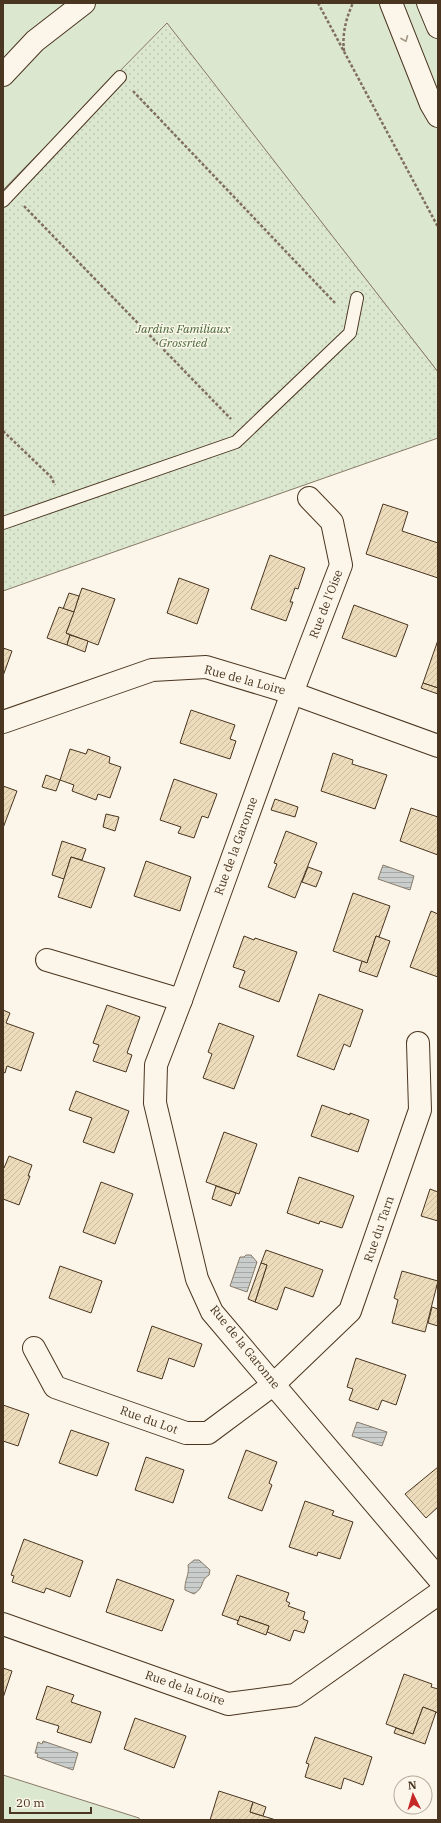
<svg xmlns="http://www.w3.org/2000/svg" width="441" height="1823" font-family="'IBM Plex Serif',serif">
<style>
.grass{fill:#dce7d0;stroke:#887966}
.garden{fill:url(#garden-dots);stroke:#887966}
.water{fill:url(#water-rules);stroke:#887966}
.building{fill:url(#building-hatch);stroke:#4a3520}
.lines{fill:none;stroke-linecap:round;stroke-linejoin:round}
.lane-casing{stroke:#4a3520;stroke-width:14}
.street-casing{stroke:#4a3520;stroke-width:24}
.primary-casing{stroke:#4a3520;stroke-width:24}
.path{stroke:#7f6f5c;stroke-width:2.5;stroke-dasharray:3 2;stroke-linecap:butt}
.lane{stroke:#fbf6e9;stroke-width:12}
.street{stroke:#fbf6e9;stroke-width:22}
.primary{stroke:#fbf6e9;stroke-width:22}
.oneway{stroke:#a29684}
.labels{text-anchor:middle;stroke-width:3;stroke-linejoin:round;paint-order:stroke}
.park-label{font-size:12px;font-style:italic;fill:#436837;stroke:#fbf6e9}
.street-label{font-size:12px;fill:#4a3520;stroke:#fbf6e9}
</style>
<defs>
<pattern id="garden-dots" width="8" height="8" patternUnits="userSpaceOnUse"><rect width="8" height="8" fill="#dce7d0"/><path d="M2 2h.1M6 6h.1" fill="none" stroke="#bec7b2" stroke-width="1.8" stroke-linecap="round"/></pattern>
<pattern id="water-rules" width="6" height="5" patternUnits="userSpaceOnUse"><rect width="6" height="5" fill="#c9cecd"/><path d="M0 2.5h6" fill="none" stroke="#a5a8a6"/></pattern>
<pattern id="building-hatch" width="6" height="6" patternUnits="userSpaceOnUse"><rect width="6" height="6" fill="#ecdcbc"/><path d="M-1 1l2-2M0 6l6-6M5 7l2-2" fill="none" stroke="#ccbda1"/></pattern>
</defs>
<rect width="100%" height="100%" fill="#fbf6e9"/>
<g class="grass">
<polygon points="3,3 438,3 438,372 167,24 3,190"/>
<polygon points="3,1775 139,1818 140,1820 3,1820"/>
</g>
<polygon class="garden" points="167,23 438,372 438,438 3,591 3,190"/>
<g class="water">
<polygon points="383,865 414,876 410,890 378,879"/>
<polygon points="246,1255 251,1255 257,1262 247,1292 230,1286 240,1257 244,1257"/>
<polygon points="357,1422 387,1432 382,1446 352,1436"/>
<path d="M194,1560H199L210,1570L209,1575C200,1580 205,1587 194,1594L185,1590C184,1581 190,1574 188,1565Z"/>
<polygon points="43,1741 78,1753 73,1770 37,1757 38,1754 35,1753 38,1742 42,1744"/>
</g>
<g class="building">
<polygon points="383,504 408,512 402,531 438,543 438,578 366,554"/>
<polygon points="270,555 305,568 298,589 295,588 290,602 293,602 286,621 251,609"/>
<polygon points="179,578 209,589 197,624 167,613"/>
<polygon points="82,588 115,599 98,645 66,633"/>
<polygon points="69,593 79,596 74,612 63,609"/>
<polygon points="354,605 408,625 396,657 342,638"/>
<polygon points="59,607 74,612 66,633 70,635 67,645 47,638"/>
<polygon points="70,635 88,641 85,652 67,645"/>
<polygon points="438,640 438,688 423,683"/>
<polygon points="3,648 12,651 3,676"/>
<polygon points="423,683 438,688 438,694 421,688"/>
<polygon points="191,710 235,725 230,739 236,741 230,759 180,743"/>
<polygon points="70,749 86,754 88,749 110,757 109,763 121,767 110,798 98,794 96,800 72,791 74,785 60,780"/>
<polygon points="333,753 353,760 352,764 387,775 375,809 321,791"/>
<polygon points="46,775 60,780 56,791 42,787"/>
<polygon points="174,779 217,794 208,818 202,816 194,838 178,833 181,827 160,820"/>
<polygon points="3,786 17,791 3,828"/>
<polygon points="275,799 298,807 295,817 271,810"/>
<polygon points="411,808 438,817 438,855 400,841"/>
<polygon points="106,814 119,817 115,831 103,827"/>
<polygon points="286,831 317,843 295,898 268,887 277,864 274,863"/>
<polygon points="62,841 86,849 82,860 71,857 64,879 52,875"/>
<polygon points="71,857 105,868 91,908 58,897"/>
<polygon points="146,861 191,877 180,911 134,896"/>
<polygon points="308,867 322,872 316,887 302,882"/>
<polygon points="353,893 390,906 379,937 376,936 367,963 333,951"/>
<polygon points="431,911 438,914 438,977 410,967"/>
<polygon points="244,936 254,940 255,938 297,952 279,1002 239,987 245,971 233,967"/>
<polygon points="376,936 390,941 377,977 359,971 362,961 367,963"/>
<polygon points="319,994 363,1010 350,1047 344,1044 334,1070 297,1056"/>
<polygon points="107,1005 140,1017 127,1053 132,1055 126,1072 93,1061 99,1045 93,1043"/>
<polygon points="3,1010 10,1013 6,1023 34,1033 21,1071 7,1066 5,1073 3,1072"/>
<polygon points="219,1023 254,1036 234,1089 203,1078 212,1054 208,1052"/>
<polygon points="76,1091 129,1111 114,1153 83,1142 92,1118 69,1110"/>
<polygon points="322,1105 350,1115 350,1113 369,1120 358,1152 311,1136"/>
<polygon points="224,1132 257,1144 239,1194 206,1182"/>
<polygon points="9,1156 32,1165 28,1176 30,1176 19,1205 3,1199 3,1167 4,1168"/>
<polygon points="299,1177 354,1196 342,1228 320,1221 319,1224 287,1213"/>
<polygon points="101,1182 133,1194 115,1244 83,1232"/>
<polygon points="216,1186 236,1193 231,1206 212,1199"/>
<polygon points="430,1189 438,1192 438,1221 421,1216"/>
<polygon points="266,1250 323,1270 313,1297 285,1287 277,1310 255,1302 267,1265 261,1263"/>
<polygon points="261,1263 267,1265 255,1302 248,1299"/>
<polygon points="60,1266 102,1281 91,1313 49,1298"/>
<polygon points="402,1271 438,1281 425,1332 392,1323 398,1300 394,1298"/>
<polygon points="432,1307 438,1309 438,1326 428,1323"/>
<polygon points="152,1326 202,1344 194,1367 169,1358 162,1379 137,1371"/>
<polygon points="356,1358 406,1375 396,1405 382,1400 378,1410 349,1400 353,1389 347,1387"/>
<polygon points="3,1405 29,1414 18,1446 3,1441"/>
<polygon points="71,1430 109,1443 97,1476 59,1463"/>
<polygon points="246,1450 277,1462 269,1483 272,1485 262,1511 228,1498"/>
<polygon points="146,1457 184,1470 173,1503 135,1490"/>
<polygon points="438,1467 438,1507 426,1518 405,1494"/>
<polygon points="305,1501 334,1511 332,1515 353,1522 340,1559 318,1552 317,1556 289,1547"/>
<polygon points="24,1539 83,1561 70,1597 46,1588 44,1593 12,1582 14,1576 11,1575"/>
<polygon points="237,1575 289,1593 286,1601 290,1603 288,1606 305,1612 303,1619 308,1621 304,1633 294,1630 290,1641 267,1632 269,1626 240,1616 239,1621 222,1615"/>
<polygon points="117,1579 174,1600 162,1631 106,1612"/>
<polygon points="240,1616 269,1626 266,1635 237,1624"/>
<polygon points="3,1668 12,1671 3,1698"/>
<polygon points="404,1674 432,1684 431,1687 438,1689 438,1713 423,1707 413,1734 386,1724"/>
<polygon points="47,1686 74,1695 71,1702 101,1712 91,1743 57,1732 59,1726 36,1719"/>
<polygon points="423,1707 436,1712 425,1744 394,1733 396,1728 413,1734"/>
<polygon points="135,1718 186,1736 174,1768 124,1749"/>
<polygon points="315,1737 372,1757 363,1785 344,1778 341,1789 305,1777 309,1764 306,1763"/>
<polygon points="219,1791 253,1802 250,1812 276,1820 210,1820"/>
<polygon points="253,1802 266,1807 263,1816 250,1812"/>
</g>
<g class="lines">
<defs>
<g id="lane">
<polyline points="3,201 120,77"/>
<polyline points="3,523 236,442 350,333 357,298"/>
</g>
<g id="street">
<polyline points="3,75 35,41 84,3"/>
<polyline points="309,498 332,522 341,565 292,693 181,1000 156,1065 155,1103 197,1279 212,1312 438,1578"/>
<polyline points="3,722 152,670 206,667 292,693 438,746"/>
<polyline points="47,960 181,1000"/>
<polyline points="34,1348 55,1387 186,1433 208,1433 274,1384 350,1311 420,1110 418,1043"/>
<polyline points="3,1624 228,1704 295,1695 438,1594"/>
</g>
<g id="primary">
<polyline points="391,3 431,104 438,116"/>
<polyline points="428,3 438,27"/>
</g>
</defs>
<use href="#lane" class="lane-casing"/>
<use href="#street" class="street-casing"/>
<use href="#primary" class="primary-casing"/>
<g class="path">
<polyline points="318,3 438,227"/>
<path d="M344,51C342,34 346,18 353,3"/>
<polyline points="133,91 335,303"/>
<polyline points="24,206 231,419"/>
<polyline points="3,431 51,477 55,485"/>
</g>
<use href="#lane" class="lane"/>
<use href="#street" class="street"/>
<use href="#primary" class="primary"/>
</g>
<defs><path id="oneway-chevron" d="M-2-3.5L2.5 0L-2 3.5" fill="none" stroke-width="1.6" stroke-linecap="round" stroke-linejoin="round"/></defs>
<use class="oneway" href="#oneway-chevron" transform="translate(405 39) rotate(68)"/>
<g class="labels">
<g class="park-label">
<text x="183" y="333">Jardins Familiaux<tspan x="183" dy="14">Grossried</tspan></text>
</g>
<g class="street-label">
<text transform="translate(326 604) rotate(-69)" y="4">Rue de l'Oise</text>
<text transform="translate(245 680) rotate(15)" y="4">Rue de la Loire</text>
<text transform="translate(236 846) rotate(-70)" y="4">Rue de la Garonne</text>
<text transform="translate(379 1229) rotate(-71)" y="4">Rue du Tarn</text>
<text transform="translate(245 1347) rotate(51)" y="4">Rue de la Garonne</text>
<text transform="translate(149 1420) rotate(20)" y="4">Rue du Lot</text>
<text transform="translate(185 1688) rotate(19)" y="4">Rue de la Loire</text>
</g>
</g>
<rect width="441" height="1823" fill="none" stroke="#4a3520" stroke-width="8"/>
<g transform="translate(413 1795) rotate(355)"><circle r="19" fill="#fbf6e9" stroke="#b4a999"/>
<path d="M0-3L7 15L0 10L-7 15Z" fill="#c62828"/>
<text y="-6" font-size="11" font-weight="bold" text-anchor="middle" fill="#4a3520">N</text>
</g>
<path d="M10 1807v6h81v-6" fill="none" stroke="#4a3520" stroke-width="2"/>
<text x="16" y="1807" font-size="12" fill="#4a3520" stroke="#fbf6e9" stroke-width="3" paint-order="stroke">20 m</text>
</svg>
